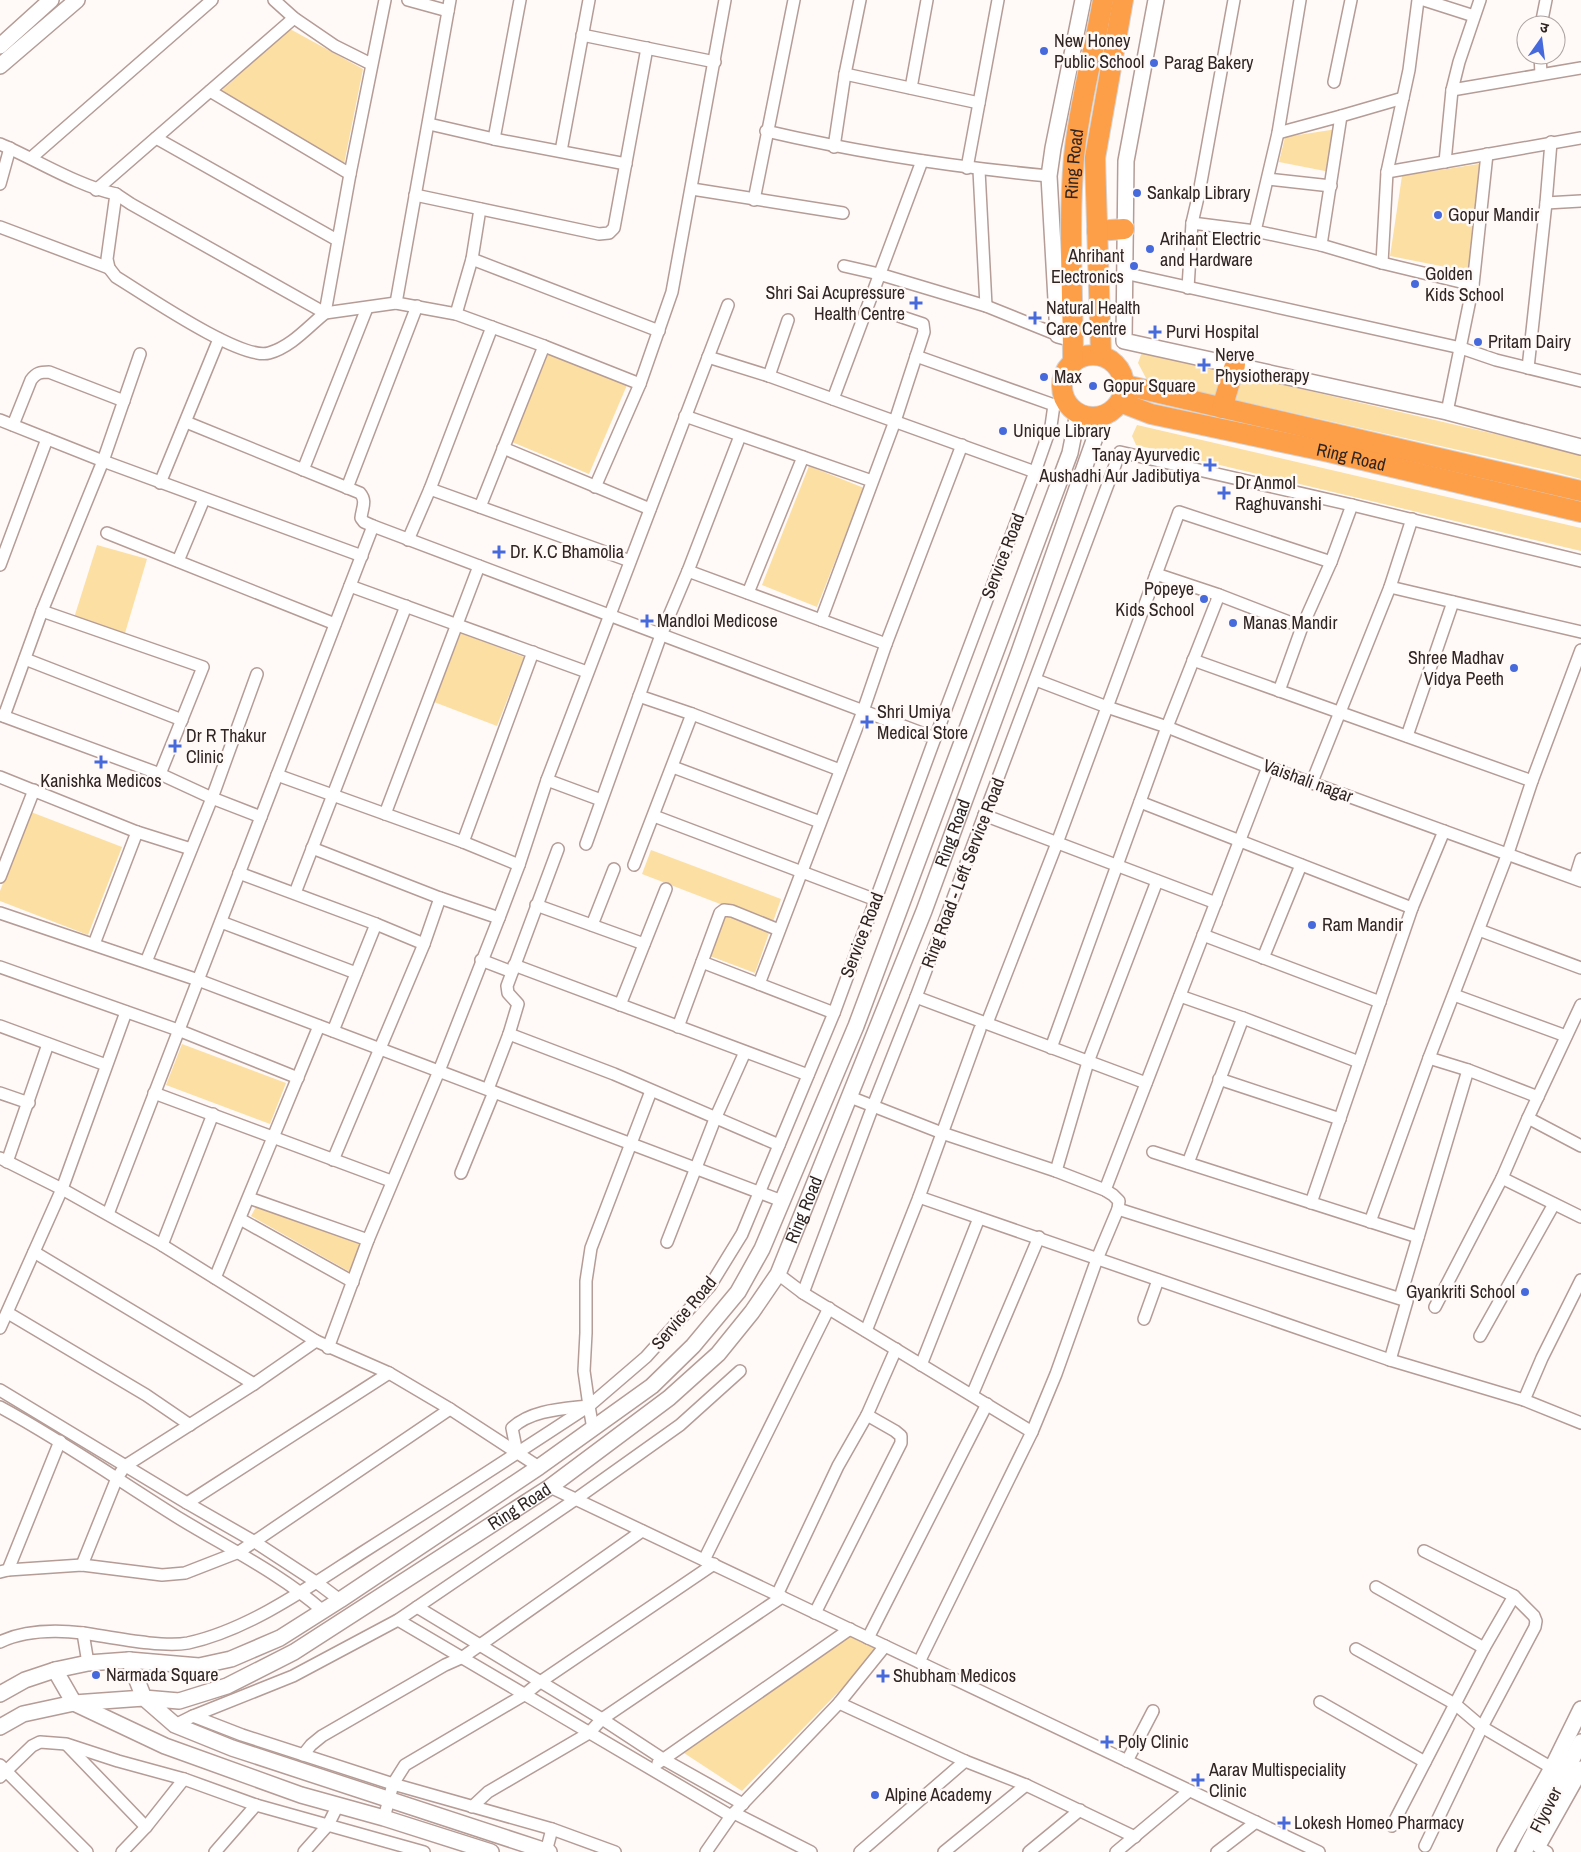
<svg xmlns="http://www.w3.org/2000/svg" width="1581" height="1852" font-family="'Archivo Narrow','Noto Sans Devanagari',sans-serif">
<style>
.green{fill:#fcdfa3}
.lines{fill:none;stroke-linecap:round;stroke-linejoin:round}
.street-casing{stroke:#b59c96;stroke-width:14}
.secondary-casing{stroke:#b59c96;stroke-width:18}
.highway-casing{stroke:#d5d3d3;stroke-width:22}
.street{stroke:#fff;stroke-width:11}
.secondary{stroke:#fff;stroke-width:15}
.highway{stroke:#fd9e48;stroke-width:20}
.poi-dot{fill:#466adc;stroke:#fff9f8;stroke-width:2}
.labels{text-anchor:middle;stroke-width:5;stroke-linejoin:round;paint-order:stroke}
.poi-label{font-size:18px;fill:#2f2523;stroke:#fff9f8;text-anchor:start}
.street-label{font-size:18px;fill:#2f2523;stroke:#fff9f8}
</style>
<rect width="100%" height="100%" fill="#fff9f8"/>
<g class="green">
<polygon points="290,29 363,69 344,164 220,92"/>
<polygon points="1337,129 1330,172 1279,162 1285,137"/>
<polygon points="1485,163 1471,272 1390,256 1402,176"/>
<polygon points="549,352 627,385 589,474 512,442"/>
<polygon points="1142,352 1581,454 1581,479 1551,471 1147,380 1138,363"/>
<polygon points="1137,425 1581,528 1581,551 1136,445 1132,436"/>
<polygon points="809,466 864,488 817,607 762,585"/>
<polygon points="97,545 147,559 125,633 74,618"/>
<polygon points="461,633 524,657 497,726 434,702"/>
<polygon points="31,812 122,847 88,935 0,901 0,891"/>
<polygon points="651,850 781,899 755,973 710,956 728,907 642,874"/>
<polygon points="182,1044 286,1083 270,1124 166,1085"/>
<polygon points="257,1205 360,1243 350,1272 251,1216"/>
<polygon points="853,1633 877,1649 851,1679 742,1791 684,1753"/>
</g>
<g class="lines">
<defs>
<g id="street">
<polyline points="274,0 294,18 335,46 371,64"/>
<polyline points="408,0 448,11"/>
<polyline points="1424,0 1474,16"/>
<polyline points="1541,25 1546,0"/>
<polyline points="582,35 715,62"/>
<polyline points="1540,55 1541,74"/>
<polyline points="845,74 979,103"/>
<polyline points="1334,82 1351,0"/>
<polyline points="911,88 927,0"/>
<polyline points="1452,90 1581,68"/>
<polyline points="210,91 350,174"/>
<polyline points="1341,116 1403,98"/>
<polyline points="429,124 494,139 626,164"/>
<path d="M766,131C860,153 954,167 1049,176"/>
<polyline points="1278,133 1341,116 1321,245"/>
<polyline points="156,138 337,240"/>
<polyline points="494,139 520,0"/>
<path d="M0,144C37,160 78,186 116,194L107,259L109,268L116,277C144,294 241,361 269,353C291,347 308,327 325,313L350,174L385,0"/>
<polyline points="834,147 845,74 860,0"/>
<polyline points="561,151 589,0"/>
<polyline points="31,158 212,0"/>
<polyline points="1445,162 1452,90 1459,62 1480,0"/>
<polyline points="967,168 998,0"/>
<polyline points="979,170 986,306"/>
<polyline points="1387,172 1581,138"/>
<polyline points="1268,179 1331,186"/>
<polyline points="0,184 10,148"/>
<polyline points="692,189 843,213"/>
<polyline points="96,190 294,18"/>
<polyline points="116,194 131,204 325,313 396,303 456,314 544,346 640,384"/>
<polyline points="415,195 599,234 609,233 614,228 647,48"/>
<polyline points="754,200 794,0"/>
<polyline points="1546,203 1581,201"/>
<polyline points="1192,223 1255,231 1321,245 1382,263 1473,285"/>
<polyline points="0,227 109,268"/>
<polyline points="1255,231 1278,133 1300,0"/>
<polyline points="472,259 659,331"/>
<polyline points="1382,263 1387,172 1409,70 1418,0"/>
<polyline points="844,266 879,274 986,306 1058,335"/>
<polyline points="1124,273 1461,348 1496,360 1581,381"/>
<polyline points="1188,288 1192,223 1199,193 1234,0"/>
<polyline points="396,303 450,0"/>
<polyline points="456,314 472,259 480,209"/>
<polyline points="916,356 1054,405"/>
<polyline points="708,357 769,376 1035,472"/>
<polyline points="1528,368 1546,203 1551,142"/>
<polyline points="769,376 788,320"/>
<polyline points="833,399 922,161"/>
<polyline points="1447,412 1473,285 1487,154"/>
<polyline points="685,416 872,481"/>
<polyline points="0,420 103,461 362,556"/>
<path d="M186,422L360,493C367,501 362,508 361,518L364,522L373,526L935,738"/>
<path d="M13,425L31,380C36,373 40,372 49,372L124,401"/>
<polyline points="503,448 650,509"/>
<polyline points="303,470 367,308"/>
<polyline points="160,483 219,339"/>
<polyline points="595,487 640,384 672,292 725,0"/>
<polyline points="347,488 417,306"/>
<polyline points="430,489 630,561"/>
<polyline points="480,507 544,346"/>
<polyline points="107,533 335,624"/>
<polyline points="408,540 430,489 492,327"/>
<polyline points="178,561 204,499"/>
<polyline points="0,565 47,439"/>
<polyline points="688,571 886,644"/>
<polyline points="1156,574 1219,595 1302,627"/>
<polyline points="350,586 587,672"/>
<polyline points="1390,587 1581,632"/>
<polyline points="748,593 803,457"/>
<polyline points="42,611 203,667 160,774"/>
<polyline points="821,620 895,421 924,332 923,324 899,316"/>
<polyline points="25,659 182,720"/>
<polyline points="1193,660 1532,781"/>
<polyline points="1036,680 1107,707 1167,727 1268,767 1581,881"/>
<polyline points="1279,691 1302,627 1331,562 1352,505"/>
<polyline points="639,696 692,714 840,770"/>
<polyline points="0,715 160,774 212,798 261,817"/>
<polyline points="4,716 42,611 103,461 140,354"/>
<polyline points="1407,736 1453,602"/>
<polyline points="673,767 820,822"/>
<polyline points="277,775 463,842 519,865"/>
<polyline points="0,777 137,832 191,849"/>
<polyline points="547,780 601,800"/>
<polyline points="1312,782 1390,587 1412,519"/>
<polyline points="1140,802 1412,908"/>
<polyline points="385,814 479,566"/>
<polyline points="984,815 1216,903"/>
<polyline points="654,816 876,900"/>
<polyline points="463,842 533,652"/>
<polyline points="586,844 661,635 688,571 740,436"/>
<polyline points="312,848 440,898 499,918"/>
<polyline points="634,865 692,714"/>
<polyline points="239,873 376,924 424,944"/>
<polyline points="0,877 34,790"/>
<polyline points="1575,878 1581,859"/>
<polyline points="295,893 406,606"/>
<polyline points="536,905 644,944"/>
<polyline points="0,913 198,980 782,1201"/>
<polyline points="221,922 356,973"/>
<polyline points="592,925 614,869"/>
<polyline points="1479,930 1581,968"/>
<polyline points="1203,935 1380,1002"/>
<polyline points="94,944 137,832"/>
<polyline points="1263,958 1301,865"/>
<polyline points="481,960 512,972"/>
<polyline points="146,962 212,798 257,674"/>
<polyline points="702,962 834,1013"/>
<polyline points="514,965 808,1075"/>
<polyline points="0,967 178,1030 298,1078"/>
<polyline points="759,984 863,711 886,644 962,445"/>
<polyline points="1454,995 1566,1036"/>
<polyline points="1180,996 1243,1018 1359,1062"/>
<polyline points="916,997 1146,1083"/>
<polyline points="620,1005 666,889"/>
<polyline points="987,1023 1057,843 1179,512 1331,562"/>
<polyline points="0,1026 106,1065"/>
<polyline points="678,1027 720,913 724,910 732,911 779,930"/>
<polyline points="333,1031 376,924"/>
<polyline points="509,1034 518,1004 508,993 507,986 558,849"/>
<polyline points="1051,1048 1167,727 1219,595"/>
<polyline points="1429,1058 1468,1070 1538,1097"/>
<polyline points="1219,1079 1340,1119"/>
<polyline points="488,1089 509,1034 614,1074 779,1145"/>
<polyline points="0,1093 29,1103"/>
<polyline points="154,1093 391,1181"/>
<polyline points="850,1097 942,1133 1056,1171 1105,1190 1113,1195 1119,1201 1118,1209 1097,1259 1056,1374 1032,1432 919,1662"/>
<polyline points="1528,1118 1581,1146"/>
<polyline points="1153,1152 1418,1237"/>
<polyline points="0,1158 62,1189 162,1245 316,1341 389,1373 450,1409 539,1467"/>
<polyline points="333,1160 424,944 440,898"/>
<polyline points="7,1162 48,1044"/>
<polyline points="1188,1163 1243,1018"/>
<polyline points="1056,1171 1088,1062 1157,881"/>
<polyline points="461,1173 494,1092"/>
<polyline points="1502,1178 1581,1217"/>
<polyline points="1105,1190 1268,767"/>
<polyline points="919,1197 1390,1360 1524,1400 1581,1423"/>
<polyline points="249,1198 368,1240"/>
<polyline points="1311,1203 1412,908 1444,831"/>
<polyline points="1118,1209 1407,1301 1390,1360"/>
<polyline points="108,1214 373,526"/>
<polyline points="240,1219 353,1282"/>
<polyline points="1370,1222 1429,1058 1508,853 1532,781 1581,650"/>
<polyline points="667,1242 715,1119 745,1052"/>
<polyline points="162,1245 213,1114"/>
<polyline points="34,1252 254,1384"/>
<polyline points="778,1274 803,1293 1032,1432"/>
<polyline points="215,1278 319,1026"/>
<polyline points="803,1293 873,1106 916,997 1120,452 1352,505 1581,561"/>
<polyline points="1400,1298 1468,1070"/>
<polyline points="1435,1307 1502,1178 1528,1118 1581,1005"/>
<polyline points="8,1313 146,1395 190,1425"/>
<polyline points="1144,1319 1158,1280"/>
<polyline points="0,1328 62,1189 126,1012"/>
<polyline points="866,1331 919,1197 980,1029"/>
<polyline points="1480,1336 1554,1204"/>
<polyline points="328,1348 368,1240 439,1071 499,918 519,865 547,780 728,305"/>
<polyline points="921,1365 979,1218"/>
<polyline points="0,1390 187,1503 255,1542 316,1582 340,1600"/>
<polyline points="972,1395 1039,1237"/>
<polyline points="1524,1400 1542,1358 1581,1280"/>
<path d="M0,1407C63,1441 121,1482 182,1520C230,1549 281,1574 323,1611"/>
<polyline points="593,1429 589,1406 646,1357 710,1286 742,1234 834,1013 935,738 1035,472 1051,426 1054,405 1067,403"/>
<path d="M517,1453L512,1428C531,1410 562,1409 588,1406"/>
<polyline points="550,1487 1319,1852"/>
<polyline points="187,1503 389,1373"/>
<polyline points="1424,1551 1514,1596 1534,1616 1536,1621 1535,1627 1482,1727 1425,1846"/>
<polyline points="704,1560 829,1308"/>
<polyline points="82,1565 117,1478 125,1466 254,1384 316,1341"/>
<polyline points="8,1570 60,1441"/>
<polyline points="0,1572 8,1570 82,1565 162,1575 185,1573 239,1552 450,1409"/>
<polyline points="1376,1587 1484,1648"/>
<polyline points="777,1595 838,1466 867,1415 896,1349"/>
<polyline points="417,1607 602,1719 663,1759 743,1804"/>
<polyline points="815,1613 901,1443 901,1436 895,1431 867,1415"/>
<polyline points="398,1620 731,1816"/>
<polyline points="868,1638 987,1404"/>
<path d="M0,1642C25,1630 56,1630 83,1633"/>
<polyline points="1356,1649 1455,1704 1482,1727 1552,1768"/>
<path d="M88,1663L83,1633C111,1637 162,1648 188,1643C248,1630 309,1587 360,1554C437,1505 513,1456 589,1406L584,1371L586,1333V1281L591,1248L651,1091"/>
<polyline points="1320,1702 1425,1762"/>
<polyline points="839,1703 965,1761 1026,1785 1135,1837"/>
<polyline points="193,1716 293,1676 398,1620 576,1499 680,1425 740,1371"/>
<polyline points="175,1725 193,1716 242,1735 393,1784 552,1829 615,1852"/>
<polyline points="67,1745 146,1827"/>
<polyline points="303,1755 311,1745 322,1736 445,1665 463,1657 642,1531"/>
<polyline points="1127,1761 1153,1711"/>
<polyline points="658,1763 850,1629"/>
<polyline points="0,1765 87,1852"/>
<polyline points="0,1777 32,1746 40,1742 66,1744 118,1761 184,1779 256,1805 424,1852"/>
<polyline points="472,1807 488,1792 589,1733 602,1719 782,1597"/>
<polyline points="734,1813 811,1852"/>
<polyline points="384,1818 393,1784 405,1765 524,1695 540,1682 714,1564"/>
<polyline points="1392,1826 1484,1648 1514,1596"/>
<polyline points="1538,1847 1547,1852"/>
<polyline points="122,1852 146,1827 184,1779"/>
<polyline points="215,1852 256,1805"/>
<polyline points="304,1852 328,1825 338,1805"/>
<polyline points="546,1852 552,1829"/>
<polyline points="706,1852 731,1816 839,1703 885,1646"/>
<polyline points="860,1852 965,1761"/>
<polyline points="944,1852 1026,1785"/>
<polyline points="1029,1852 1080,1810"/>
<polyline points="1116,1852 1189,1791"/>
<polyline points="1217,1852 1256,1822"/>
</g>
<g id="secondary">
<polyline points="1156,0 1126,161 1124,341 1447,412 1581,447"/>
<polyline points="0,46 51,0"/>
<polyline points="0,66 77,0"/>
<polyline points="1073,339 1058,335 1049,176 1053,148 1083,0"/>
<polyline points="129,1660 199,1666 231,1659 280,1638 340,1600 539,1467 652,1386 693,1346 738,1292 762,1249 856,1026 1070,453 1078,413"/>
<polyline points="0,1694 25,1680 55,1670"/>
<polyline points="0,1727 23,1714 74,1703 165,1746 301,1795 384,1818 491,1852"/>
<polyline points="1540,1842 1581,1769"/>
<path id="s1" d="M549,1852L232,1748L175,1725L144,1698L129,1660L88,1663L55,1670L74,1703L144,1698L179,1701L227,1686L294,1652L550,1487L669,1398L718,1354L752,1312L778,1274L924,911L1018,655L1103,415"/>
<polyline points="1505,1852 1552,1768 1581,1709"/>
<polyline points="1524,1852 1581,1742"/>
</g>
<g id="highway">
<polyline points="1097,231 1124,229"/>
<circle cx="1093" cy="386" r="31"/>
<polyline points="1101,355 1095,158 1123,0"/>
<path id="s2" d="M1073,362C1073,294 1068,225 1074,157C1079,104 1094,52 1103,0"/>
<polyline points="1125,385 1581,491"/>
<path id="s3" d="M1120,402L1151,414L1329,452L1581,512"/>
<polyline points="1222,408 1235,365"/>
</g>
</defs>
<use href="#street" class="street-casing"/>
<use href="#secondary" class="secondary-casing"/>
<use href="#highway" class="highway-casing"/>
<use href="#street" class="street"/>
<use href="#secondary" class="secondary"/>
<use href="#highway" class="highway"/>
</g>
<g class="poi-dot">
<circle cx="1044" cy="51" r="5"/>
<circle cx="1154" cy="63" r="5"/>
<circle cx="1137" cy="193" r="5"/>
<circle cx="1438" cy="215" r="5"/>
<circle cx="1150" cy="249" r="5"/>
<circle cx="1134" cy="266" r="5"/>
<circle cx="1415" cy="284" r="5"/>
<path d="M913.5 295.5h5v5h5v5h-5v5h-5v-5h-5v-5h5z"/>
<path d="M1032.5 310.5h5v5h5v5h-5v5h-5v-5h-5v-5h5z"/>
<path d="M1152.5 324.5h5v5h5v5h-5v5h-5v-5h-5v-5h5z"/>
<circle cx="1478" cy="342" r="5"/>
<path d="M1201.5 357.5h5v5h5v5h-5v5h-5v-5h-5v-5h5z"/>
<circle cx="1044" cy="377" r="5"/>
<circle cx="1093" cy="386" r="5"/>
<circle cx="1003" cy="431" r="5"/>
<path d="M1207.5 457.5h5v5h5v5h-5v5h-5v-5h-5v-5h5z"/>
<path d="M1221.5 485.5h5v5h5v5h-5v5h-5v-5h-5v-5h5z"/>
<path d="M496.5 544.5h5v5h5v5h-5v5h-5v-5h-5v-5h5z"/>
<circle cx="1204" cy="599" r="5"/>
<path d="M644.5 613.5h5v5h5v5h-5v5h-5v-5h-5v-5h5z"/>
<circle cx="1233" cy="623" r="5"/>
<circle cx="1514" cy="668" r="5"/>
<path d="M864.5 714.5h5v5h5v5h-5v5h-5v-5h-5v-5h5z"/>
<path d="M172.5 738.5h5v5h5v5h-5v5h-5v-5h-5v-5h5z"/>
<path d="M98.5 754.5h5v5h5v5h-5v5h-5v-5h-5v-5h5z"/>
<circle cx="1312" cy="925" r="5"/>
<circle cx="1525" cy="1292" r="5"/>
<circle cx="96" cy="1675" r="5"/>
<path d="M880.5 1668.5h5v5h5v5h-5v5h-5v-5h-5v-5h5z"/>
<path d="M1104.5 1734.5h5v5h5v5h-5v5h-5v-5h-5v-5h5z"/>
<path d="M1195.5 1772.5h5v5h5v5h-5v5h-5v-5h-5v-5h5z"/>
<circle cx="875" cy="1795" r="5"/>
<path d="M1281.5 1815.5h5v5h5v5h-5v5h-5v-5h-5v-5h5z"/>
</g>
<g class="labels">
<g class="poi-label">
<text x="1054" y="47">New Honey<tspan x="1054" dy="21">Public School</tspan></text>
<text x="1164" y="69">Parag Bakery</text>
<text x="1147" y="199">Sankalp Library</text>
<text x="1448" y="221">Gopur Mandir</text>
<text x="1160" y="245">Arihant Electric<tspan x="1160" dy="21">and Hardware</tspan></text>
<text x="1124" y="262" text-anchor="end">Ahrihant<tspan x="1124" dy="21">Electronics</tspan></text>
<text x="1425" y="280">Golden<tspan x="1425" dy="21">Kids School</tspan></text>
<text x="905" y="299" text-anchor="end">Shri Sai Acupressure<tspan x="905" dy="21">Health Centre</tspan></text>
<text x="1046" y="314">Natural Health<tspan x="1046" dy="21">Care Centre</tspan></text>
<text x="1166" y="338">Purvi Hospital</text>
<text x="1488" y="348">Pritam Dairy</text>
<text x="1215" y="361">Nerve<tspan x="1215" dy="21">Physiotherapy</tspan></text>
<text x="1054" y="383">Max</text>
<text x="1103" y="392">Gopur Square</text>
<text x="1013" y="437">Unique Library</text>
<text x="1200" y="461" text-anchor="end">Tanay Ayurvedic<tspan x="1200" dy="21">Aushadhi Aur Jadibutiya</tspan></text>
<text x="1235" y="489">Dr Anmol<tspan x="1235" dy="21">Raghuvanshi</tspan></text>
<text x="510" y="558">Dr. K.C Bhamolia</text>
<text x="1194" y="595" text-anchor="end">Popeye<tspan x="1194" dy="21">Kids School</tspan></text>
<text x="657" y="627">Mandloi Medicose</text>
<text x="1243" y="629">Manas Mandir</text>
<text x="1504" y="664" text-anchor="end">Shree Madhav<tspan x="1504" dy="21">Vidya Peeth</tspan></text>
<text x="877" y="718">Shri Umiya<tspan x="877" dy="21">Medical Store</tspan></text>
<text x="186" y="742">Dr R Thakur<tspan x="186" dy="21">Clinic</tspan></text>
<text x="101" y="787" text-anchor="middle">Kanishka Medicos</text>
<text x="1322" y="931">Ram Mandir</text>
<text x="1515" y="1298" text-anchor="end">Gyankriti School</text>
<text x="106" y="1681">Narmada Square</text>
<text x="893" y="1682">Shubham Medicos</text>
<text x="1118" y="1748">Poly Clinic</text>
<text x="1209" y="1776">Aarav Multispeciality<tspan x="1209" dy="21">Clinic</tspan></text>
<text x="885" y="1801">Alpine Academy</text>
<text x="1294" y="1829">Lokesh Homeo Pharmacy</text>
</g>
<g class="street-label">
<text dy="6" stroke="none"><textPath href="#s2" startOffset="198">Ring Road</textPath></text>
<text dy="6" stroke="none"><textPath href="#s3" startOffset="238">Ring Road</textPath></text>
<text transform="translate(1003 556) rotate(-69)" y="6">Service Road</text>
<text transform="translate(1308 781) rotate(20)" y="6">Vaishali nagar</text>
<text dy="6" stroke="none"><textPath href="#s1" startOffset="1914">Ring Road</textPath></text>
<text transform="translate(963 873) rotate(-69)" y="6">Ring Road - Left Service Road</text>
<text transform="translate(862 935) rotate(-69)" y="6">Service Road</text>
<text dy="6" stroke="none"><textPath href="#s1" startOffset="1509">Ring Road</textPath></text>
<text transform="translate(684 1313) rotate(-50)" y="6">Service Road</text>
<text dy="6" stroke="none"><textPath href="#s1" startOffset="1089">Ring Road</textPath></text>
<text transform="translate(1546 1810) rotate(-63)" y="6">Flyover</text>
</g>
</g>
<g transform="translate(1541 40) rotate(14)"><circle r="24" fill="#fff9f8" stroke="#aca4a3"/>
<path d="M0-4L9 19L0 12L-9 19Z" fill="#466adc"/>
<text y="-8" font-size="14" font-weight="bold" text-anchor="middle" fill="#2f2523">उ</text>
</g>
</svg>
